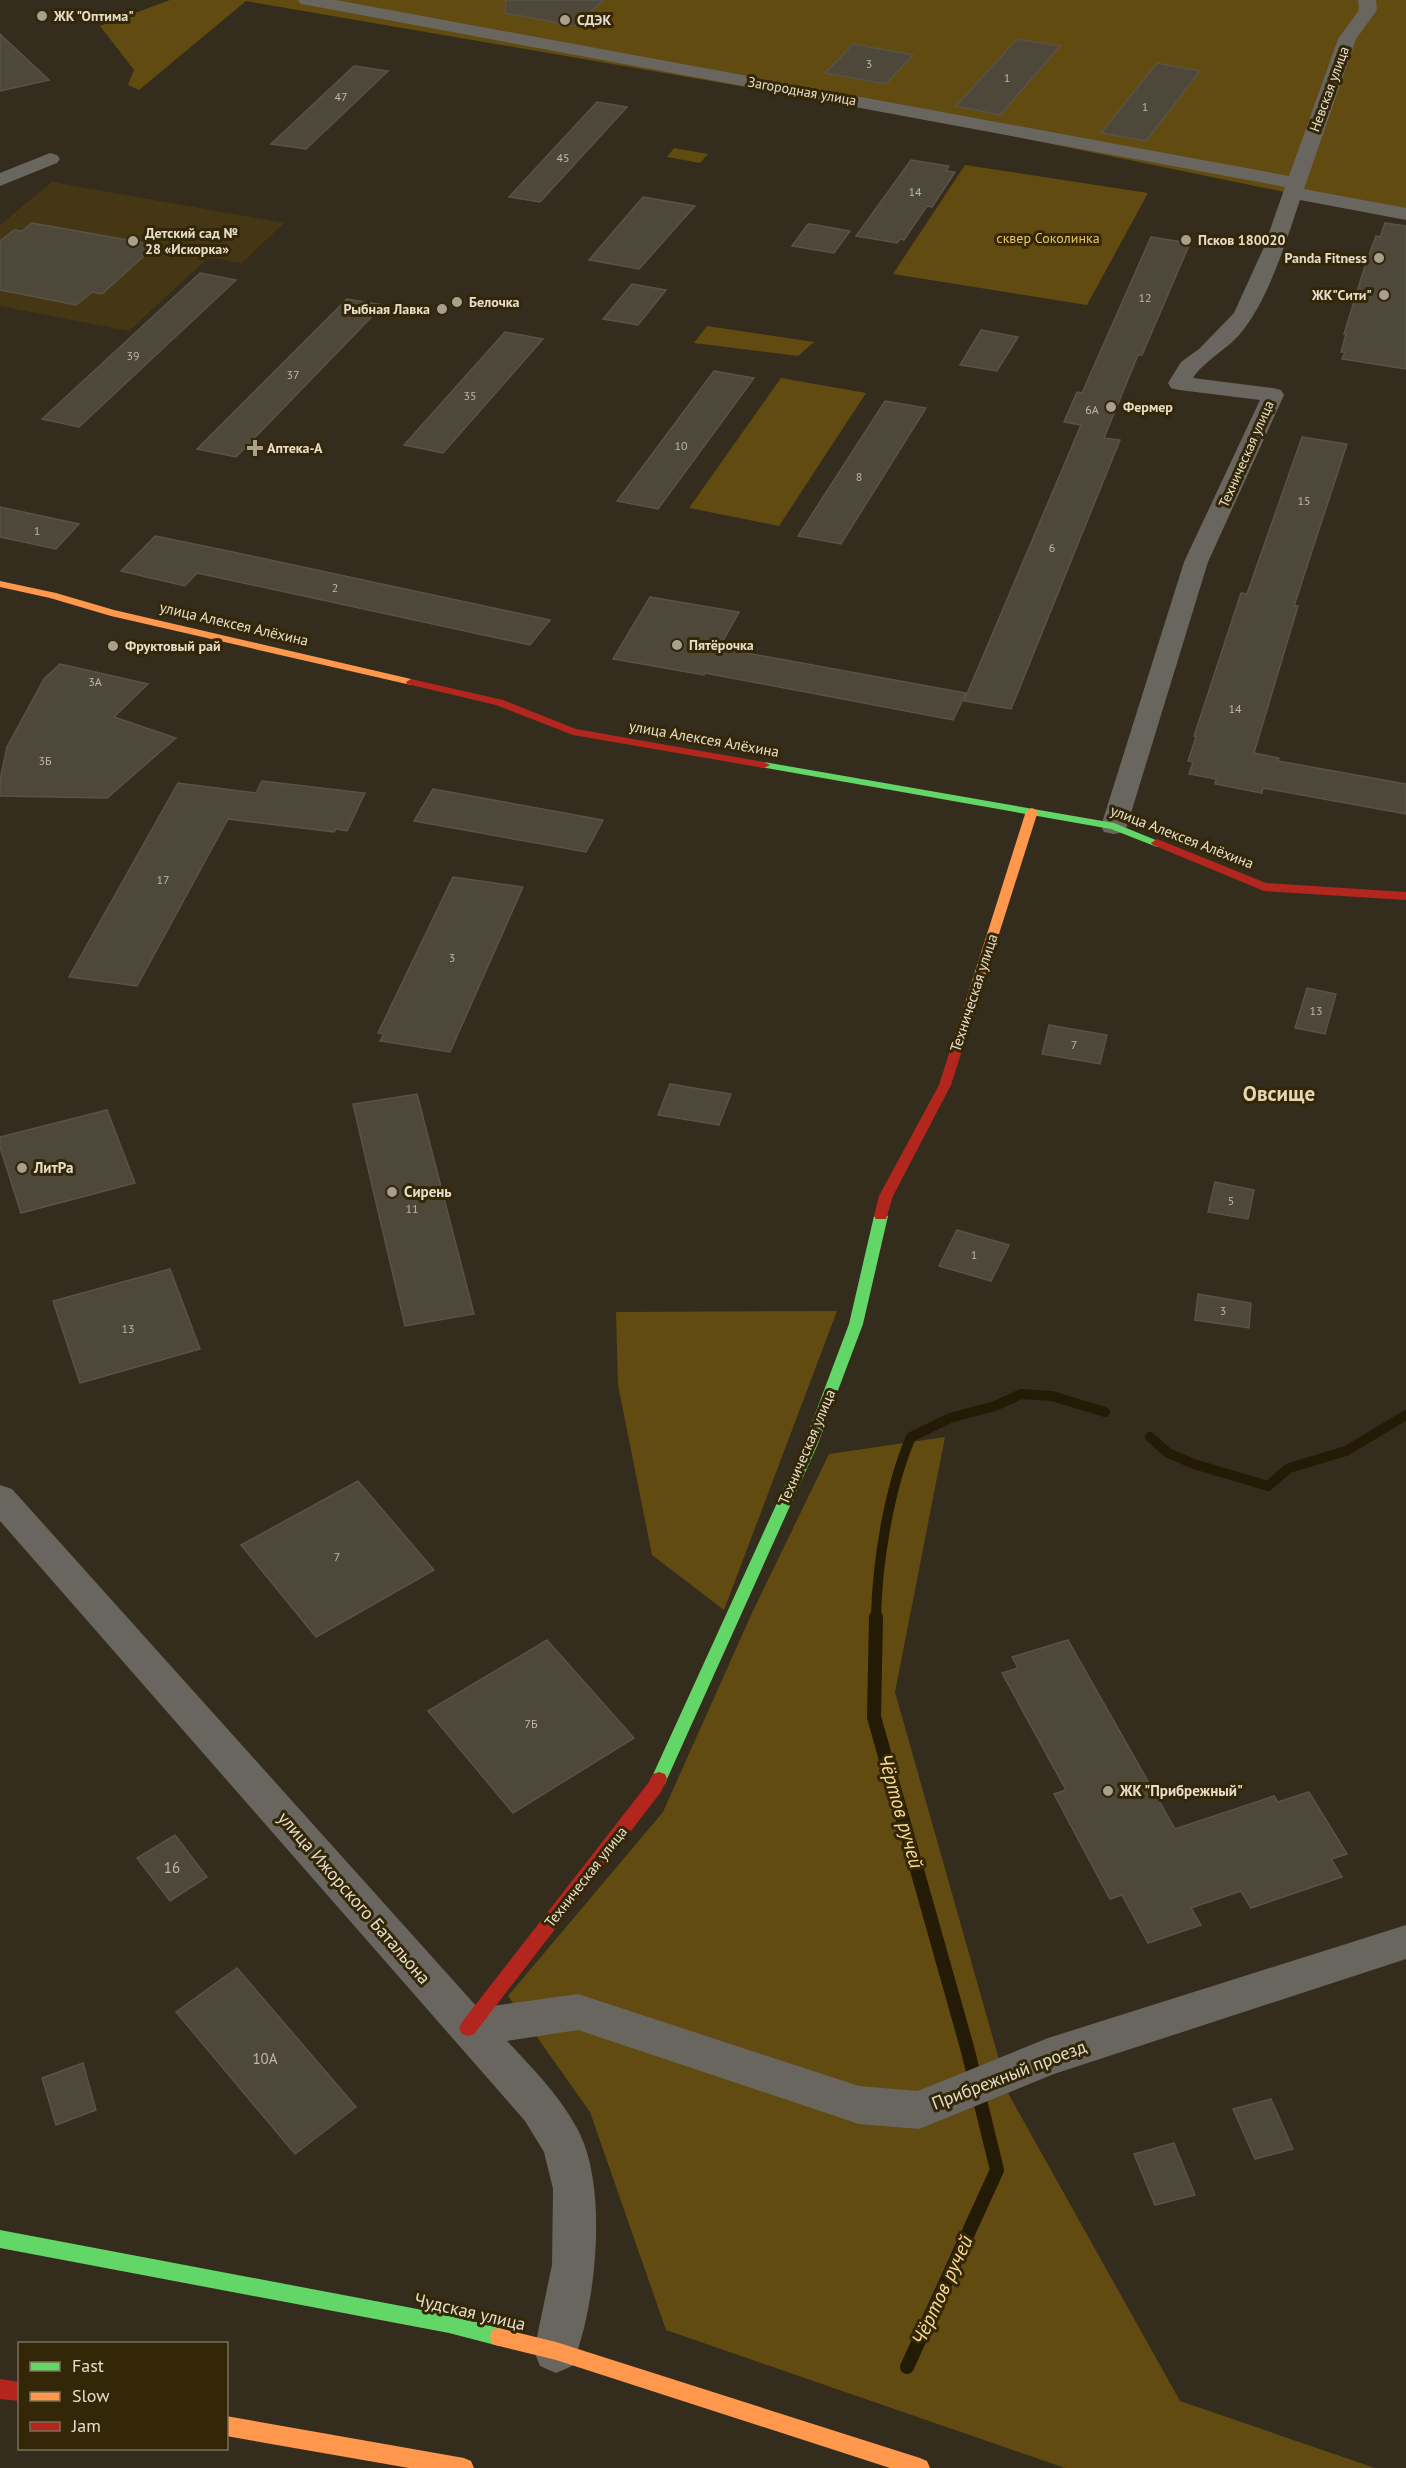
<svg xmlns="http://www.w3.org/2000/svg" width="1406" height="2468" font-family="'PT Sans',sans-serif">
<style>
.built{fill:#453713}
.green{fill:#624b10}
.lines{fill:none;stroke-linecap:round;stroke-linejoin:round}
.stream-far1{stroke:#241b06;stroke-width:10}
.stream{stroke:#241b06;stroke-width:14}
.building{fill:#4e483b;stroke:#595347;stroke-width:1.5}
.street{fill:#69655f;fill-rule:evenodd}
.fast{fill:#63d668;fill-rule:evenodd}
.slow{fill:#ff974d;fill-rule:evenodd}
.jam{fill:#b3261e;fill-rule:evenodd}
.poi-dot{fill:#a7a08f;stroke:#332708;stroke-width:2}
.labels{text-anchor:middle;stroke-width:6;stroke-linejoin:round;paint-order:stroke}
.number-label{font-size:12px;fill:#bfb8a8}
.far-poi-label{font-size:14px;font-weight:bold;fill:#e5decc;stroke:#332708;text-anchor:start}
.far-street-label{font-size:14px;fill:#e5decc;stroke:#332708}
.far-park-label{font-size:14px;fill:#edc360;stroke:#332708}
.street-label{font-size:15px;fill:#e5decc;stroke:#332708}
.poi-label{font-size:15px;font-weight:bold;fill:#e5decc;stroke:#332708;text-anchor:start}
.near-number-label{font-size:15px;fill:#bfb8a8}
.near-street-label{font-size:18px;fill:#e5decc;stroke:#332708}
.near-water-label{font-size:20px;font-style:italic;fill:#fddb8f;stroke:#332708}
.district-label{font-size:21px;font-weight:bold;fill:#e6d7b4;stroke:#332708}
</style>
<rect width="100%" height="100%" fill="#342d1d"/>
<polygon class="built" points="52,182 284,223 242,263 209,257 129,331 0,306 0,225"/>
<g class="green">
<polygon points="170,0 1406,0 1406,217 920,117 246,1 139,90 128,85 134,70 100,26"/>
<polygon points="674,148 708,154 700,163 667,157"/>
<polygon points="965,165 1148,193 1087,305 893,274"/>
<polygon points="707,326 814,342 798,356 694,343"/>
<polygon points="781,378 866,393 779,526 689,508"/>
<polygon points="837,1311 724,1610 652,1555 618,1385 616,1312"/>
<polygon points="945,1437 895,1692 1009,2095 1180,2401 1375,2468 1065,2468 666,2330 590,2112 508,1996 663,1812 752,1613 829,1454"/>
</g>
<g class="lines">
<g class="stream-far1">
<polyline points="1150,1437 1168,1453 1194,1464 1268,1486 1289,1468 1346,1451 1406,1415"/>
<path d="M876,1618C877,1563 889,1488 911,1437L950,1418L995,1406L1021,1394L1052,1396L1105,1412"/>
</g>
<polyline class="stream" points="876,1617 874,1717 968,2051 997,2170 907,2367"/>
</g>
<g class="building">
<polygon points="506,0 604,0 574,26 505,13"/>
<polygon points="0,34 49,80 0,91"/>
<polygon points="1017,39 1060,46 1000,115 956,106"/>
<polygon points="853,44 913,55 886,84 825,73"/>
<polygon points="1157,63 1200,71 1146,141 1101,133"/>
<polygon points="354,66 388,71 306,149 271,144"/>
<polygon points="597,102 627,107 540,202 509,197"/>
<polygon points="911,160 949,166 946,171 955,172 932,207 927,206 904,240 900,239 897,243 856,236"/>
<polygon points="643,197 695,206 639,269 589,260"/>
<polygon points="32,223 156,245 102,294 92,292 76,305 0,290 0,241 14,230 22,231"/>
<polygon points="1385,223 1406,226 1406,369 1342,359 1345,352 1341,352 1346,334 1344,334 1365,266 1376,236 1380,237"/>
<polygon points="808,224 811,224 850,231 834,253 792,246"/>
<polygon points="1151,237 1190,243 1142,355 1138,355 1104,438 1120,440 1011,709 964,701 1081,425 1064,422 1077,392 1082,393"/>
<polygon points="200,273 236,280 79,427 42,419"/>
<polygon points="632,284 666,290 638,325 603,319"/>
<polygon points="347,299 383,305 236,457 197,449"/>
<polygon points="981,330 1018,337 997,371 960,365"/>
<polygon points="505,332 543,339 443,453 404,445"/>
<polygon points="714,371 754,378 658,509 617,501"/>
<polygon points="885,401 926,408 841,544 798,536"/>
<polygon points="1302,437 1347,444 1294,606 1298,606 1254,753 1279,758 1278,761 1406,784 1406,814 1263,788 1262,793 1215,784 1216,779 1189,774 1193,762 1188,761 1196,737 1194,736 1241,593 1247,594"/>
<polygon points="0,507 79,524 56,549 0,537"/>
<polygon points="155,536 233,552 550,620 530,645 197,573 185,586 121,571"/>
<polygon points="650,597 739,612 719,648 966,693 953,720 705,673 704,675 613,659"/>
<polygon points="60,664 148,684 114,717 176,738 107,798 0,796 0,780 7,747 44,679"/>
<polygon points="262,781 365,793 347,831 336,829 334,832 228,819 137,986 69,977 178,783 256,793"/>
<polygon points="433,789 603,820 586,852 414,821"/>
<polygon points="453,877 523,887 450,1052 380,1041 384,1034 378,1033"/>
<polygon points="1307,988 1336,994 1325,1034 1295,1028"/>
<polygon points="1049,1025 1107,1035 1100,1064 1042,1054"/>
<polygon points="670,1084 731,1094 719,1125 658,1115"/>
<polygon points="417,1094 474,1314 405,1326 353,1104"/>
<polygon points="107,1110 135,1183 21,1213 0,1147 0,1137"/>
<polygon points="1215,1182 1254,1190 1248,1219 1208,1212"/>
<polygon points="957,1230 1009,1245 991,1281 939,1266"/>
<polygon points="170,1269 200,1349 80,1383 53,1301"/>
<polygon points="1198,1294 1251,1303 1249,1328 1195,1320"/>
<polygon points="358,1481 434,1570 316,1637 241,1545"/>
<polygon points="547,1640 634,1738 513,1813 428,1711"/>
<polygon points="1068,1640 1175,1829 1274,1796 1278,1802 1309,1792 1347,1854 1331,1859 1342,1877 1251,1908 1241,1891 1191,1908 1201,1925 1148,1943 1122,1895 1110,1899 1054,1794 1066,1790 1002,1673 1018,1668 1012,1657"/>
<polygon points="175,1835 207,1877 170,1901 137,1858"/>
<polygon points="237,1968 356,2107 295,2154 176,2012"/>
<polygon points="83,2063 96,2110 56,2125 42,2078"/>
<polygon points="1271,2099 1293,2149 1255,2159 1233,2109"/>
<polygon points="1174,2143 1195,2195 1155,2205 1134,2154"/>
</g>
<g class="lines">
<g class="street">
<path d="M298,0H336L1289,176L1338,39L1359,10L1358,0H1376L1377,10L1356,39L1304,189L1406,208V220L1300,200C1285,244 1269,299 1240,334C1226,350 1203,362 1193,378L1273,388L1281,390L1284,395L1208,562L1127,826L1124,832L1114,834L1104,832L1101,826L1184,562L1260,400L1179,390L1171,388L1168,383L1181,362L1199,349L1234,313L1264,247L1285,187L307,5L301,4Z"/>
<polygon points="50,153 57,155 60,159 57,163 0,186 0,173"/>
<path d="M0,1485L12,1489L478,2008L578,1994L859,2086L918,2091L1048,2038L1406,1925V1959L1054,2074L919,2129L859,2124L578,2030L507,2041C534,2070 562,2098 580,2134C608,2193 596,2307 572,2366L556,2373L540,2366L534,2351L552,2265L553,2189L544,2152L525,2121L0,1521Z"/>
</g>
<g class="fast">
<polygon points="764,762 1114,823 1163,843 1157,847 1111,829 760,767 758,765"/>
<polygon points="881,1211 888,1216 863,1324 817,1446 667,1779 665,1784 659,1786 653,1784 651,1779 803,1446 849,1324 874,1216"/>
<polygon points="0,2230 449,2315 499,2328 506,2330 508,2337 506,2344 499,2346 449,2333 0,2248"/>
</g>
<g class="slow">
<polygon points="0,581 56,593 114,610 411,679 416,682 411,685 111,616 50,598 0,587"/>
<polygon points="1032,808 1038,811 967,1035 961,1039 957,1038 955,1035 1026,811"/>
<polygon points="499,2328 556,2342 920,2458 927,2461 930,2468 890,2468 556,2360 499,2346 492,2344 490,2337 492,2330"/>
<polygon points="226,2416 464,2458 471,2461 474,2468 409,2468 226,2436"/>
</g>
<g class="jam">
<polygon points="411,679 503,700 576,729 764,762 770,765 764,768 573,735 496,705 407,684 406,682"/>
<polygon points="1157,839 1266,883 1406,892 1406,900 1264,891 1153,845 1151,843"/>
<polygon points="961,1031 967,1035 951,1085 893,1196 886,1219 876,1219 874,1216 879,1196 939,1085 955,1035"/>
<polygon points="659,1772 665,1774 667,1779 661,1792 474,2034 468,2036 462,2034 459,2028 462,2022 649,1782 653,1774"/>
<polygon points="0,2379 20,2382 20,2401 0,2399"/>
</g>
</g>
<g class="poi-dot">
<circle cx="42" cy="16" r="6"/>
<circle cx="565" cy="20" r="6"/>
<circle cx="1186" cy="240" r="6"/>
<circle cx="133" cy="241" r="6"/>
<circle cx="1379" cy="258" r="6"/>
<circle cx="1384" cy="295" r="6"/>
<circle cx="457" cy="302" r="6"/>
<circle cx="442" cy="309" r="6"/>
<circle cx="1111" cy="407" r="6"/>
<path d="M252 439h6v6h6v6h-6v6h-6v-6h-6v-6h6z"/>
<circle cx="677" cy="645" r="6"/>
<circle cx="113" cy="646" r="6"/>
<circle cx="22" cy="1168" r="6"/>
<circle cx="392" cy="1192" r="6"/>
<circle cx="1108" cy="1791" r="6"/>
</g>
<g class="labels">
<g class="number-label">
<text x="869" y="68">3</text>
<text x="1007" y="82">1</text>
<text x="341" y="101">47</text>
<text x="1145" y="111">1</text>
<text x="563" y="162">45</text>
<text x="915" y="196">14</text>
<text x="1145" y="302">12</text>
<text x="133" y="360">39</text>
<text x="293" y="379">37</text>
<text x="470" y="400">35</text>
<text x="1092" y="414">6А</text>
<text x="681" y="450">10</text>
<text x="859" y="481">8</text>
<text x="1304" y="505">15</text>
<text x="37" y="535">1</text>
<text x="1052" y="552">6</text>
<text x="335" y="592">2</text>
<text x="95" y="686">3А</text>
<text x="1235" y="713">14</text>
<text x="45" y="765">3Б</text>
<text x="163" y="884">17</text>
<text x="452" y="962">3</text>
<text x="1316" y="1015">13</text>
<text x="1074" y="1049">7</text>
<text x="1231" y="1205">5</text>
<text x="412" y="1213">11</text>
<text x="974" y="1259">1</text>
<text x="1223" y="1315">3</text>
<text x="128" y="1333">13</text>
<text x="337" y="1561">7</text>
<text x="531" y="1728">7Б</text>
</g>
<g class="far-poi-label">
<text x="54" y="21">ЖК "Оптима"</text>
<text x="577" y="25">СДЭК</text>
<text x="145" y="238">Детский сад №<tspan x="145" dy="16">28 «Искорка»</tspan></text>
<text x="1198" y="245">Псков 180020</text>
<text x="1367" y="263" text-anchor="end">Panda Fitness</text>
<text x="1372" y="300" text-anchor="end">ЖК"Сити"</text>
<text x="469" y="307">Белочка</text>
<text x="430" y="314" text-anchor="end">Рыбная Лавка</text>
<text x="1123" y="412">Фермер</text>
<text x="267" y="453">Аптека-А</text>
<text x="689" y="650">Пятёрочка</text>
<text x="125" y="651">Фруктовый рай</text>
</g>
<g class="far-street-label">
<text transform="translate(1329 89) rotate(-70)" y="5">Невская улица</text>
<text transform="translate(802 91) rotate(10)" y="5">Загородная улица</text>
<text transform="translate(1246 454) rotate(-66)" y="5">Техническая улица</text>
</g>
<g class="far-park-label">
<text x="1048" y="243">сквер Соколинка</text>
</g>
<g class="street-label">
<text transform="translate(234 624) rotate(13)" y="5">улица Алексея Алёхина</text>
<text transform="translate(704 739) rotate(10)" y="5">улица Алексея Алёхина</text>
<text transform="translate(1182 837) rotate(21)" y="5">улица Алексея Алёхина</text>
<text transform="translate(974 993) rotate(-72)" y="5">Техническая улица</text>
<text transform="translate(807 1447) rotate(-67)" y="5">Техническая улица</text>
<text transform="translate(586 1877) rotate(-52)" y="5">Техническая улица</text>
</g>
<g class="poi-label">
<text x="34" y="1173">ЛитРа</text>
<text x="404" y="1197">Сирень</text>
<text x="1120" y="1796">ЖК "Прибрежный"</text>
</g>
<g class="near-number-label">
<text x="172" y="1873">16</text>
<text x="265" y="2064">10А</text>
</g>
<g class="near-street-label">
<text transform="translate(354 1898) rotate(49)" y="6">улица Ижорского Батальона</text>
<text transform="translate(1009 2075) rotate(-21)" y="6">Прибрежный проезд</text>
<text transform="translate(470 2312) rotate(13)" y="6">Чудская улица</text>
</g>
<g class="near-water-label">
<text transform="translate(901 1811) rotate(74)" y="7">Чёртов ручей</text>
<text transform="translate(942 2290) rotate(-65)" y="7">Чёртов ручей</text>
</g>
<g class="district-label">
<text x="1279" y="1101">Овсище</text>
</g>
</g>
<rect x="18" y="2342" width="210" height="108" fill="#332708" stroke="#7a7056" stroke-width="1.5"/>
<rect x="30" y="2362" width="30" height="9" fill="#63d668" stroke="#7a7056" stroke-width="1.5"/>
<text x="72" y="2372" font-size="18" fill="#e5decc">Fast</text>
<rect x="30" y="2392" width="30" height="9" fill="#ff974d" stroke="#7a7056" stroke-width="1.5"/>
<text x="72" y="2402" font-size="18" fill="#e5decc">Slow</text>
<rect x="30" y="2422" width="30" height="9" fill="#b3261e" stroke="#7a7056" stroke-width="1.5"/>
<text x="72" y="2432" font-size="18" fill="#e5decc">Jam</text>
</svg>
